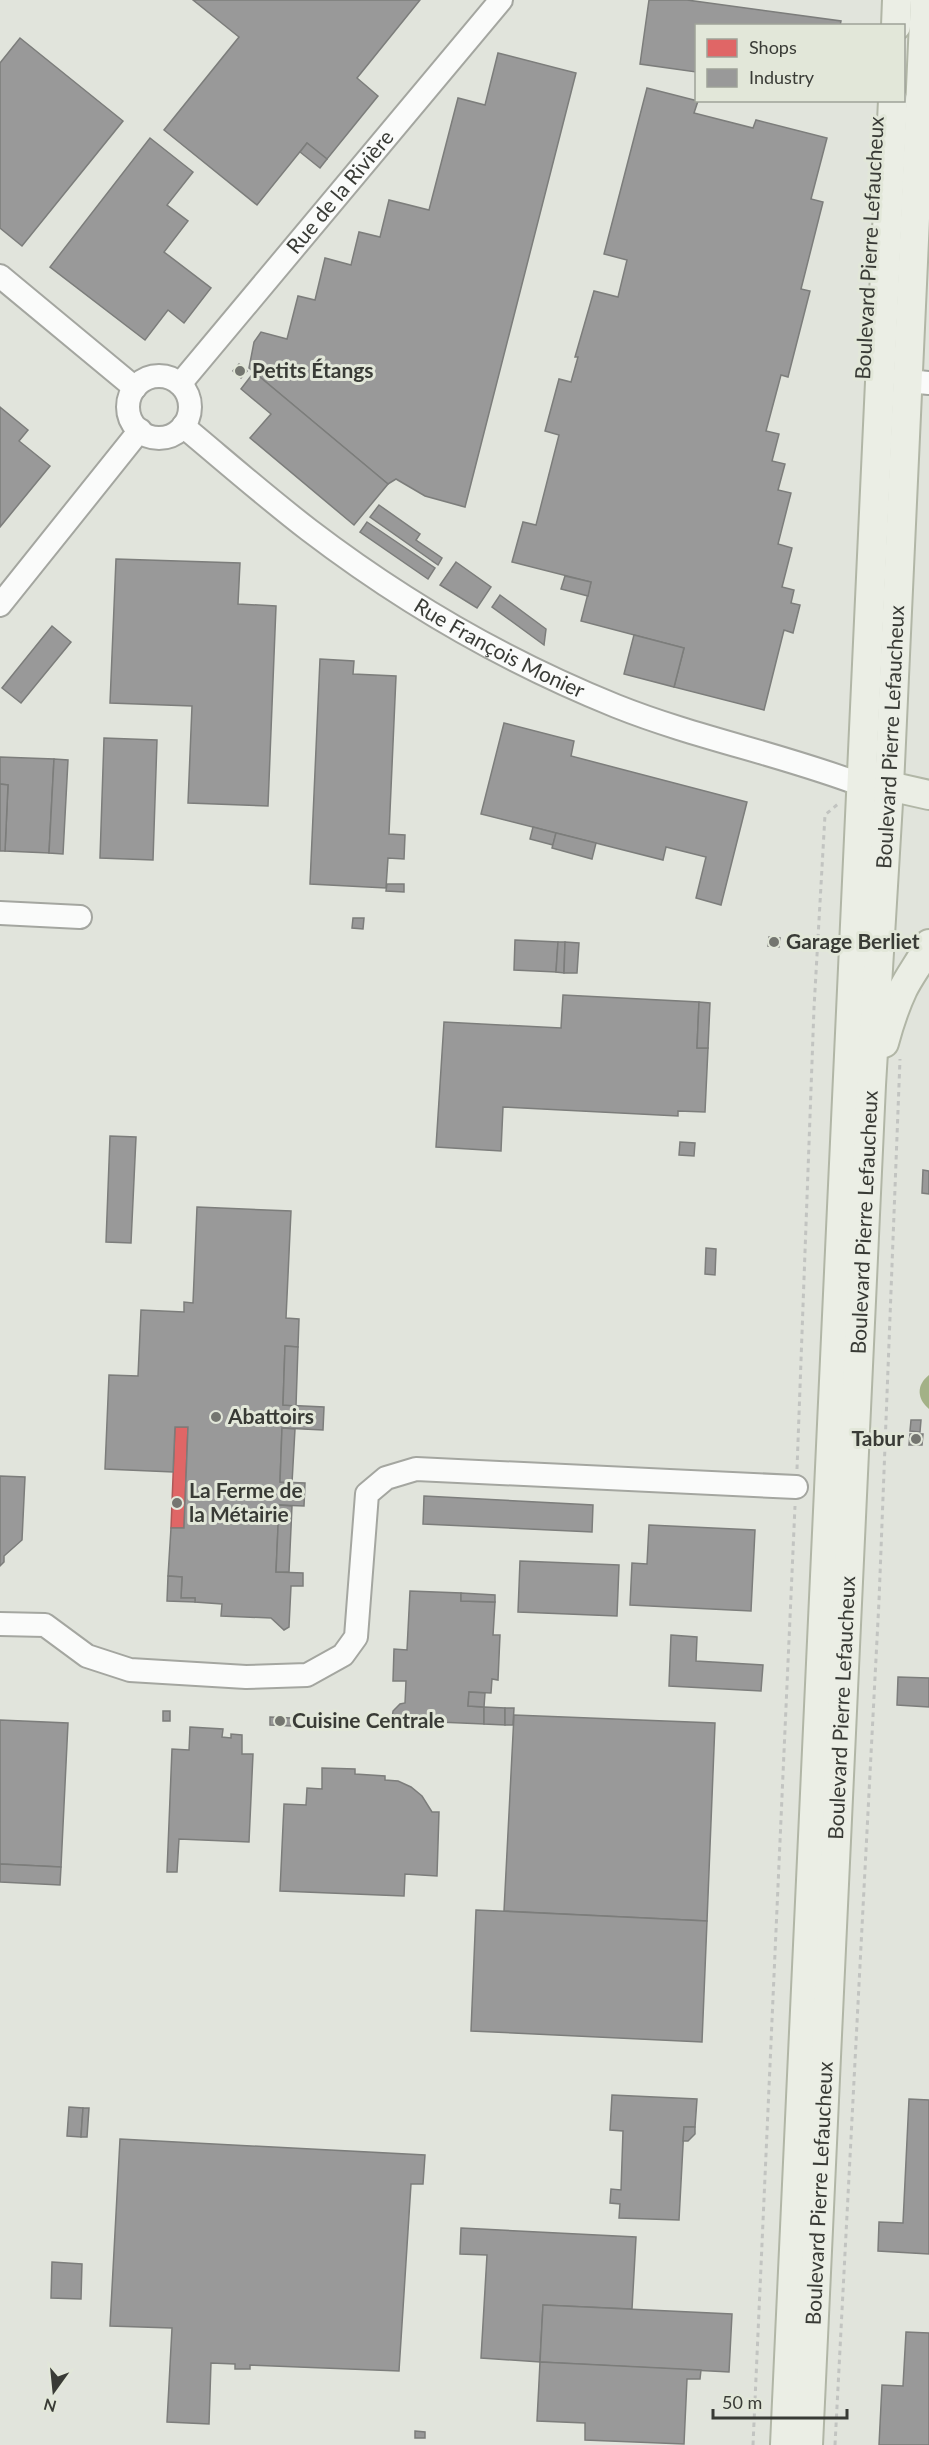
<svg xmlns="http://www.w3.org/2000/svg" width="929" height="2445" font-family="Lato,sans-serif">
<style>
.water{fill:#a3b187}
.shops{fill:#e06666;stroke:#ae5958;stroke-width:1.5}
.industry{fill:#999;stroke:#7c7d7b;stroke-width:1.5}
.lines{fill:none;stroke-linecap:round;stroke-linejoin:round}
.minor-casing{stroke:#a4a6a0;stroke-width:26}
.major-casing{stroke:#b1b6a6;stroke-width:32}
.path{stroke:#c2c4c1;stroke-width:3;stroke-dasharray:4.5 4.5;stroke-linecap:butt}
.minor{stroke:#fafbfa;stroke-width:22}
.major{stroke:#ebeee5;stroke-width:28}
.poi-dot{fill:#747670;stroke:#e2e7d9;stroke-width:2}
.labels{text-anchor:middle;stroke-width:6;stroke-linejoin:round;paint-order:stroke}
.street-label{font-size:21px;fill:#393b36;stroke:#e2e7d9}
.poi-label{font-size:21px;font-weight:bold;fill:#393b36;stroke:#e2e7d9;text-anchor:start}
</style>
<rect width="100%" height="100%" fill="#e1e4dc"/>
<path class="water" d="M929,1375V1409C917,1399 916,1385 929,1375Z"/>
<polygon class="shops" points="175,1427 188,1427 184,1528 171,1528"/>
<g class="industry">
<polygon points="193,0 420,0 357,78 378,96 327,159 307,143 257,205 164,130 239,37"/>
<polygon points="649,0 687,0 841,21 840,26 696,26 696,72 640,64"/>
<polygon points="20,38 123,121 22,246 0,228 0,63"/>
<polygon points="498,53 576,73 465,507 425,496 396,479 388,484 249,368 254,342 261,332 287,339 298,296 315,300 325,258 351,265 359,232 380,237 389,200 429,210 458,98 485,105"/>
<polygon points="647,88 698,101 694,113 753,128 756,120 827,138 811,199 823,202 801,289 810,291 788,377 781,375 766,431 779,434 772,461 785,464 778,490 791,493 778,544 792,548 782,587 794,590 791,603 800,605 793,633 784,630 764,710 674,687 684,648 581,621 591,582 512,562 523,522 536,525 559,435 545,431 559,379 571,382 578,357 575,357 594,291 618,297 627,260 604,254"/>
<polygon points="150,138 193,172 167,205 188,221 164,252 211,288 184,323 168,310 145,340 50,267"/>
<polygon points="307,143 327,159 320,168 300,152"/>
<polygon points="239,364 247,371 241,378 233,371"/>
<polygon points="254,372 388,484 354,525 250,438 271,414 241,389"/>
<polygon points="0,407 28,430 19,441 50,466 0,527"/>
<polygon points="379,505 420,534 416,540 442,558 438,565 370,517"/>
<polygon points="367,522 435,568 428,579 360,532"/>
<polygon points="116,559 240,563 238,604 276,606 268,806 188,803 192,706 110,703"/>
<polygon points="456,562 491,587 477,608 440,585"/>
<polygon points="565,576 591,582 588,596 561,589"/>
<polygon points="500,595 546,629 544,645 492,607"/>
<polygon points="52,626 71,642 21,703 2,688"/>
<polygon points="634,635 684,648 674,687 624,674"/>
<polygon points="320,659 354,661 353,674 396,676 389,834 405,835 404,859 388,858 386,888 310,884"/>
<polygon points="504,723 574,741 571,756 747,802 721,905 696,898 706,857 666,847 663,860 481,814"/>
<polygon points="104,738 157,740 153,860 100,858"/>
<polygon points="0,757 54,759 49,853 5,851 8,785 0,784"/>
<polygon points="54,759 68,760 63,854 49,853"/>
<polygon points="0,784 8,785 5,851 0,851"/>
<polygon points="533,827 556,833 553,845 530,839"/>
<polygon points="556,833 596,843 592,859 552,848"/>
<polygon points="387,884 404,884 404,892 386,891"/>
<polygon points="353,918 364,918 363,929 352,928"/>
<polygon points="769,937 780,938 779,947 768,946"/>
<polygon points="515,940 558,942 556,972 514,970"/>
<polygon points="558,942 565,942 564,973 556,972"/>
<polygon points="565,942 579,943 577,973 564,973"/>
<polygon points="563,995 699,1002 697,1048 708,1048 705,1112 678,1111 678,1116 503,1107 501,1151 436,1147 444,1022 561,1028"/>
<polygon points="699,1002 710,1003 708,1048 697,1048"/>
<polygon points="110,1136 136,1137 131,1243 106,1242"/>
<polygon points="680,1142 695,1143 694,1156 679,1155"/>
<polygon points="923,1170 929,1171 929,1194 922,1193"/>
<polygon points="197,1207 291,1211 286,1318 299,1319 298,1347 285,1346 283,1405 324,1407 323,1430 282,1428 280,1482 305,1483 304,1506 279,1505 276,1572 303,1573 303,1586 291,1586 289,1627 284,1630 271,1618 221,1616 222,1604 195,1602 195,1598 181,1598 182,1577 168,1576 171,1528 184,1528 188,1427 175,1427 173,1472 105,1469 109,1375 138,1376 141,1310 184,1312 184,1302 193,1303"/>
<polygon points="706,1248 716,1249 715,1275 705,1274"/>
<polygon points="285,1346 298,1347 296,1406 283,1405"/>
<polygon points="911,1420 921,1420 920,1432 910,1431"/>
<polygon points="282,1428 295,1429 292,1483 280,1482"/>
<polygon points="910,1434 923,1434 922,1445 909,1445"/>
<polygon points="0,1476 25,1477 22,1540 4,1556 4,1562 0,1566"/>
<polygon points="424,1496 593,1505 592,1532 423,1524"/>
<polygon points="279,1505 292,1506 289,1572 276,1572"/>
<polygon points="649,1525 755,1530 751,1611 630,1605 632,1563 647,1564"/>
<polygon points="520,1561 619,1565 617,1616 518,1612"/>
<polygon points="168,1576 182,1577 181,1598 195,1598 195,1602 167,1601"/>
<polygon points="410,1591 461,1593 461,1601 495,1602 493,1635 500,1635 498,1680 492,1679 491,1693 469,1692 468,1706 484,1707 484,1724 392,1720 393,1711 400,1704 405,1703 406,1681 393,1681 394,1649 407,1650"/>
<polygon points="461,1593 495,1595 495,1602 461,1601"/>
<polygon points="671,1635 697,1637 696,1661 763,1665 761,1691 669,1686"/>
<polygon points="898,1677 929,1678 929,1707 897,1705"/>
<polygon points="469,1692 485,1693 484,1707 468,1706"/>
<polygon points="484,1707 505,1708 505,1725 484,1724"/>
<polygon points="505,1708 514,1708 513,1725 505,1725"/>
<rect x="163" y="1711" width="7" height="10"/>
<polygon points="514,1715 715,1723 707,1921 504,1911"/>
<polygon points="270,1717 291,1718 291,1726 270,1725"/>
<polygon points="0,1720 68,1723 61,1867 0,1864"/>
<polygon points="190,1727 223,1729 222,1737 231,1738 231,1734 242,1735 242,1754 253,1754 249,1842 179,1839 177,1872 167,1872 172,1749 189,1750"/>
<polygon points="322,1768 355,1769 355,1774 385,1776 385,1780 398,1781 411,1787 422,1796 432,1812 439,1812 437,1876 405,1874 404,1896 280,1891 284,1804 306,1805 307,1788 322,1789"/>
<polygon points="0,1864 61,1867 60,1885 0,1882"/>
<polygon points="476,1910 707,1921 702,2042 471,2031"/>
<polygon points="612,2095 697,2099 695,2127 684,2127 679,2220 619,2218 620,2204 610,2203 611,2189 621,2190 623,2131 610,2130"/>
<polygon points="909,2099 929,2100 929,2254 878,2251 879,2222 903,2223"/>
<polygon points="69,2107 83,2108 81,2137 67,2136"/>
<polygon points="83,2108 89,2108 87,2137 81,2137"/>
<polygon points="684,2127 695,2127 695,2134 688,2141 683,2141"/>
<polygon points="120,2139 425,2155 423,2184 411,2184 399,2371 250,2365 250,2369 235,2369 235,2364 211,2363 209,2424 167,2422 172,2328 110,2326"/>
<polygon points="461,2228 636,2237 632,2309 543,2305 540,2362 481,2358 487,2255 460,2254"/>
<polygon points="52,2262 82,2264 81,2299 51,2298"/>
<polygon points="543,2305 732,2314 729,2372 540,2362"/>
<polygon points="906,2332 929,2333 929,2445 879,2445 882,2385 903,2386"/>
<polygon points="540,2362 701,2370 700,2379 687,2379 684,2444 585,2440 585,2423 537,2421"/>
<polygon points="415,2431 425,2432 425,2438 415,2438"/>
</g>
<g class="lines">
<defs>
<g id="minor">
<polyline points="0,276 135,388"/>
<circle cx="159" cy="407" r="31"/>
<polyline points="908,381 929,383"/>
<path id="s1" d="M180,384L501,0"/>
<path id="s2" d="M183,426C225,461 266,497 309,530C402,601 507,662 616,706C696,738 781,754 862,785"/>
<polyline points="0,605 140,430"/>
<polyline points="0,913 80,917"/>
<polyline points="0,1624 45,1625 87,1656 130,1670 246,1677 307,1675 343,1655 356,1637 367,1494 386,1478 416,1469 796,1487"/>
</g>
<g id="major">
<polyline points="896,26 897,0"/>
<polyline points="870,786 889,786 929,795"/>
<path d="M884,1043C889,1024 895,1006 903,989C911,973 922,960 929,944"/>
<polyline points="785,2445 893,100"/>
<path id="s3" d="M808,2445L871,1085L889,786L925,0"/>
</g>
</defs>
<use href="#minor" class="minor-casing"/>
<use href="#major" class="major-casing"/>
<g class="path">
<polyline points="797,1469 814,1008 825,815 838,804"/>
<polyline points="753,2445 795,1506"/>
<polyline points="835,2445 879,1601 900,1059"/>
</g>
<use href="#minor" class="minor"/>
<use href="#major" class="major"/>
</g>
<g class="poi-dot">
<circle cx="240" cy="371" r="6"/>
<circle cx="774" cy="942" r="6"/>
<circle cx="216" cy="1417" r="6"/>
<circle cx="916" cy="1439" r="6"/>
<circle cx="177" cy="1503" r="6"/>
<circle cx="280" cy="1721" r="6"/>
</g>
<g class="labels">
<g class="street-label">
<text dy="7" stroke="none"><textPath href="#s1" startOffset="250">Rue de la Rivière</textPath></text>
<text transform="translate(870 248) rotate(-87)" y="7">Boulevard Pierre Lefaucheux</text>
<text dy="7" stroke="none"><textPath href="#s2" startOffset="388">Rue François Monier</textPath></text>
<text dy="7" stroke="none"><textPath href="#s3" startOffset="1710">Boulevard Pierre Lefaucheux</textPath></text>
<text dy="7" stroke="none"><textPath href="#s3" startOffset="1224">Boulevard Pierre Lefaucheux</textPath></text>
<text dy="7" stroke="none"><textPath href="#s3" startOffset="738">Boulevard Pierre Lefaucheux</textPath></text>
<text dy="7" stroke="none"><textPath href="#s3" startOffset="252">Boulevard Pierre Lefaucheux</textPath></text>
</g>
<g class="poi-label">
<text x="252" y="378">Petits Étangs</text>
<text x="786" y="949">Garage Berliet</text>
<text x="228" y="1424">Abattoirs</text>
<text x="904" y="1446" text-anchor="end">Tabur</text>
<text x="189" y="1498">La Ferme de<tspan x="189" dy="24">la Métairie</tspan></text>
<text x="292" y="1728">Cuisine Centrale</text>
</g>
</g>
<rect x="695" y="24" width="210" height="78" fill="#e2e7d9" stroke="#9ea298" stroke-width="1.5"/>
<rect x="707" y="39" width="30" height="18" fill="#e06666" stroke="#9ea298" stroke-width="1.5"/>
<text x="749" y="54" font-size="18" fill="#393b36">Shops</text>
<rect x="707" y="69" width="30" height="18" fill="#999999" stroke="#9ea298" stroke-width="1.5"/>
<text x="749" y="84" font-size="18" fill="#393b36">Industry</text>
<g transform="translate(54 2391) rotate(195)" stroke="#e2e7d9" stroke-width="4.5" paint-order="stroke">
<path d="M0-4.5L10 22L0 15L-10 22Z" fill="#393b36"/>
<text y="-9" font-size="16" font-weight="bold" text-anchor="middle" fill="#393b36">N</text>
</g>
<path d="M713 2409v9h134v-9" fill="none" stroke="#393b36" stroke-width="3"/>
<text x="722" y="2409" font-size="18" fill="#393b36" stroke="#e2e7d9" stroke-width="4.5" paint-order="stroke">50 m</text>
</svg>
